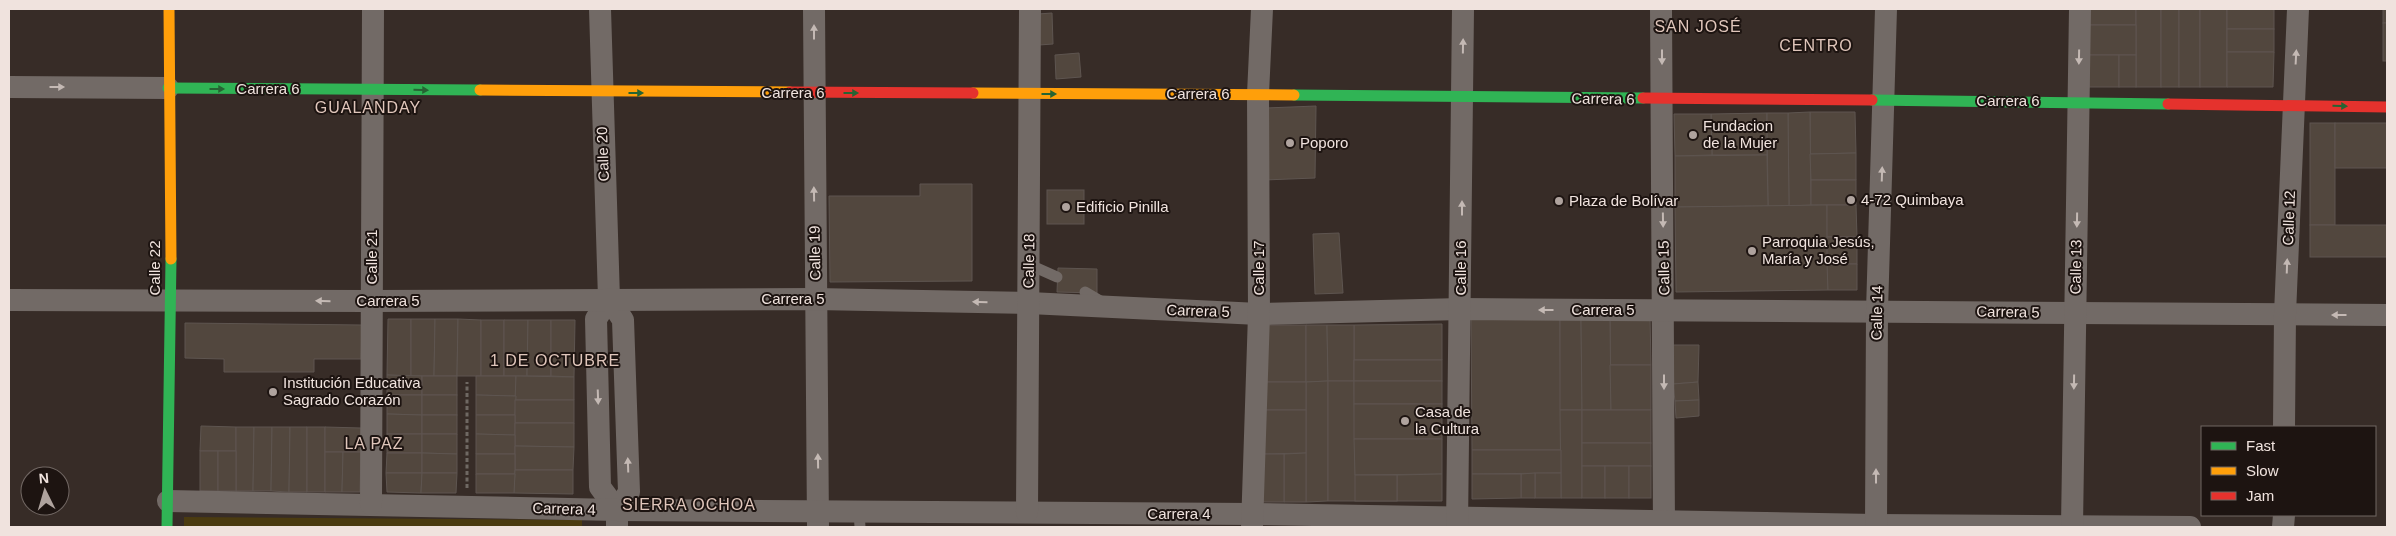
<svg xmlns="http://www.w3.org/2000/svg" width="2396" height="536" font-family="Helvetica,sans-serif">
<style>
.green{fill:#4b3b10}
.building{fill:#52473e;stroke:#5e5550}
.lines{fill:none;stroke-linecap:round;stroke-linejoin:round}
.path{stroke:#6f6863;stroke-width:3;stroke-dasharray:4 2.5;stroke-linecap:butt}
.lane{stroke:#726a66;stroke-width:11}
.street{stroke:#726a66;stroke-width:22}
.fast{stroke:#30b455;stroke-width:11}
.slow{stroke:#ff9f0a;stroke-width:11}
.jam{stroke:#e5322d;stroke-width:11}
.oneway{fill:#c4b9b4}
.oneway2{fill:#266433}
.poi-dot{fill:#afa39e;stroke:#1d1411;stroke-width:2}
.labels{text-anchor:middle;stroke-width:4;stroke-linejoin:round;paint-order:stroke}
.street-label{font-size:15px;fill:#f0e3de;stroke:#1d1411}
.poi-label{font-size:15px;fill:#f0e3de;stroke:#1d1411;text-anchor:start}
.neighbourhood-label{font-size:16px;letter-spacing:1px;fill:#e0c6bb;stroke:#1d1411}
</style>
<rect width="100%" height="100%" fill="#372c27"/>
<polygon class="green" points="184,517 582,520 582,527 184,527"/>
<g class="building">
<rect x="2089" y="9" width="47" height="16"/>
<rect x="2136" y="9" width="25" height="78"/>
<rect x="2161" y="9" width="18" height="78"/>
<rect x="2179" y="9" width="21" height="78"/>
<rect x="2200" y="9" width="27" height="78"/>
<rect x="2227" y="9" width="47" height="20"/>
<rect x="2383" y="9" width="4" height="14"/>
<polygon points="1052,13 1053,44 1039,45 1038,14"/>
<rect x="2383" y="23" width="4" height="38"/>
<rect x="2089" y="25" width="47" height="30"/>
<rect x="2227" y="29" width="47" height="23"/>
<polygon points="2227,52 2274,52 2273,87 2227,87"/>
<polygon points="1079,53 1081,77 1056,79 1055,55"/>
<rect x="2089" y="55" width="30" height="32"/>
<rect x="2119" y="55" width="17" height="32"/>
<polygon points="1316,106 1315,178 1264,180 1266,108"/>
<polygon points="1810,112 1855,112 1856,153 1810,154"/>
<polygon points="1810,112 1811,205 1789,206 1788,113"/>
<polygon points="1767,113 1767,155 1712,155 1711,114"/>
<polygon points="1767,113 1788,113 1789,206 1768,206"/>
<polygon points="1674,114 1711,114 1712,155 1675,156"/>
<rect x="2310" y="123" width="25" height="102"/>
<rect x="2335" y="123" width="52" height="45"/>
<polygon points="1856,153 1856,180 1811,180 1810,154"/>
<polygon points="1767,155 1768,206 1675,207 1675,156"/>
<rect x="1811" y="180" width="45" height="25"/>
<polygon points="920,184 972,184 972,281 830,282 829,196 920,196"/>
<rect x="1047" y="190" width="37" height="34"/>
<polygon points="1827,205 1828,290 1676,292 1675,207"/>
<polygon points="1827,205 1856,205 1857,237 1827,237"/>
<rect x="2310" y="225" width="77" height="32"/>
<polygon points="1339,233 1343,293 1315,294 1313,234"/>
<rect x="1827" y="237" width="30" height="27"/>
<polygon points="1827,264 1857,264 1857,290 1828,290"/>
<polygon points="1058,268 1097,269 1097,293 1057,292"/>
<polygon points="1650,317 1651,365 1610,365 1610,318"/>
<polygon points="1471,318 1560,318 1561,450 1472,450"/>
<polygon points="1560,318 1581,318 1582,410 1560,410"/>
<polygon points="1581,318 1610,318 1611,410 1582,410"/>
<polygon points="388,319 411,319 411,376 387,375"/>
<polygon points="411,319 435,319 434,376 411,376"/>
<polygon points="435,319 458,319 457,376 434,376"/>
<polygon points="458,319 481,320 481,376 457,376"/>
<rect x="481" y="320" width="23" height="56"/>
<polygon points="504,320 528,320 527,376 504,376"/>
<polygon points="528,320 551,320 551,376 527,376"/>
<polygon points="551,320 575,320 574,377 551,376"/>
<polygon points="185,323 362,325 361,359 314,359 314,372 224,372 224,359 185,358"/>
<polygon points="1442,324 1442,360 1354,360 1354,325"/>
<rect x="1263" y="325" width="43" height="57"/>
<polygon points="1306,325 1327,325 1328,381 1306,382"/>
<polygon points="1327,325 1354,325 1354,381 1328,381"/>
<polygon points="1672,345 1699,345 1698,382 1673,384"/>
<rect x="1354" y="360" width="88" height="21"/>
<polygon points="1610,365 1651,365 1651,410 1611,410"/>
<polygon points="387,375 422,376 422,395 387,395"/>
<rect x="422" y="376" width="35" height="19"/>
<polygon points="476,376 516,376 516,396 476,395"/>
<polygon points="516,376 574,377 574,400 515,400"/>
<polygon points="1328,381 1328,501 1306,502 1306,382"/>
<polygon points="1328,381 1354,381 1355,475 1397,475 1397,501 1328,501"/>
<rect x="1354" y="381" width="88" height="23"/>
<rect x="1263" y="382" width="43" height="28"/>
<polygon points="1698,382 1699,400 1675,401 1673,384"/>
<polygon points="387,395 422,395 422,415 387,414"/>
<rect x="422" y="395" width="35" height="20"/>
<polygon points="476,395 516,396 515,415 476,415"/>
<rect x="515" y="400" width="59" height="23"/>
<polygon points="1699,400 1699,416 1676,418 1675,401"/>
<rect x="1354" y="404" width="88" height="35"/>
<polygon points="1263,410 1306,410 1306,453 1263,454"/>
<polygon points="1560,410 1582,410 1582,498 1561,498"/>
<rect x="1582" y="410" width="69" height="33"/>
<polygon points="387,414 422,415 422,434 387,434"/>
<rect x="422" y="415" width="35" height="19"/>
<polygon points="476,415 515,415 515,435 476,434"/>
<polygon points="515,423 574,423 574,447 515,446"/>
<polygon points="201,426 236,427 236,451 200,451"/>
<polygon points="236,427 254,427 253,491 236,491"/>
<polygon points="254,427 272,427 271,491 253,491"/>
<polygon points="272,427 290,427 289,492 271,491"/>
<polygon points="290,427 307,427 307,492 289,492"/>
<rect x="307" y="427" width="18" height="65"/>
<polygon points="325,427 361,428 361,452 325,452"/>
<rect x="387" y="434" width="35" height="19"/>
<polygon points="422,434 457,434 457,454 422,453"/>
<polygon points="476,434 515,435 515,454 476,454"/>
<polygon points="1354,439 1442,439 1442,474 1355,475"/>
<rect x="1582" y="443" width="69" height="23"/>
<polygon points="515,446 574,447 573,470 515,470"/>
<polygon points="1472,450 1561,450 1561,473 1472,474"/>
<rect x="200" y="451" width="18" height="40"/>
<rect x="218" y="451" width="18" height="40"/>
<polygon points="325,452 343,452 342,492 325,492"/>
<polygon points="343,452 361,452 360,492 342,492"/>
<polygon points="387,453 422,453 422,473 386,473"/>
<polygon points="422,453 457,454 457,473 422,473"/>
<polygon points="1306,453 1306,502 1284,502 1284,454"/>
<rect x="476" y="454" width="39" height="20"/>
<rect x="1263" y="454" width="21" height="48"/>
<rect x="1582" y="466" width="23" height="32"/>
<rect x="1605" y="466" width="24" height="32"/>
<rect x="1629" y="466" width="22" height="32"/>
<polygon points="515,470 573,470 573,494 514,493"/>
<polygon points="386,473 422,473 421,493 387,492"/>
<polygon points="422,473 457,473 456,493 421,493"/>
<rect x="1535" y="473" width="26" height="25"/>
<polygon points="1535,473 1535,498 1521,498 1521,474"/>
<polygon points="476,474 515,474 514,493 476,493"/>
<polygon points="1442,474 1442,501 1397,501 1397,475"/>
<polygon points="1472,474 1521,474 1521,498 1472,499"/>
<rect x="1355" y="475" width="42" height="26"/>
</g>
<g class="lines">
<polyline class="path" points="467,488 467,382"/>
<g class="lane">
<polyline points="1030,265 1057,277"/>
<polyline points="1085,292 1102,302"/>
<polyline points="859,511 860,527"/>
</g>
<g class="street">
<polyline points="600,9 609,299 623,320 629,492 617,510 617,527"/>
<polyline points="814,9 818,527"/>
<polyline points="1661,9 1664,527"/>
<polyline points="9,87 168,88"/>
<polyline points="609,299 596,319 600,487 617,510"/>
<polyline points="9,300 372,301 815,299 1029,303 1259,314 1461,309 2387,315"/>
<polyline points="2284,427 2285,314 2298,9"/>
<polyline points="168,501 617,510 1252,514 1875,525 2190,527"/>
<polyline points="371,504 373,9"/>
<polyline points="1027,512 1030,9"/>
<polyline points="2072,526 2080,9"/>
<polyline points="1252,527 1259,314 1258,94 1262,9"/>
<polyline points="1457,527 1463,9"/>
<polyline points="1876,527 1877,311 1886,9"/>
<polyline points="2283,527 2284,515"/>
</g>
<g class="fast">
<polyline points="168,88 480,90"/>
<polyline points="1294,95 1643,98"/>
<polyline points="1872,100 2168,104"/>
<polyline points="167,527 171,259"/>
</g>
<g class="slow">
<polyline points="169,9 171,259"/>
<polyline points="480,90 790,92"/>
<polyline points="973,93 1294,95"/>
</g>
<g class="jam">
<polyline points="790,92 973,93"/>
<polyline points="1643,98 1872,100"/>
<polyline points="2168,104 2387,107"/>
</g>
</g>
<defs><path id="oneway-solid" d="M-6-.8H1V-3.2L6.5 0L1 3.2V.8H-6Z" transform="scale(1.25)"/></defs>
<g class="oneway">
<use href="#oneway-solid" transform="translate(814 32) rotate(-90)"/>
<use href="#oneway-solid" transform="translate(1463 46) rotate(-89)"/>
<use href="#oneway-solid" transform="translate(1662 57) rotate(90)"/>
<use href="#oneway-solid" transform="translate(2079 57) rotate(91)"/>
<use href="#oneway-solid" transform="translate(2296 57) rotate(-87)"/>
<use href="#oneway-solid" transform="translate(57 87)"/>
<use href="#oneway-solid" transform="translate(1882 174) rotate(-88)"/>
<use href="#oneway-solid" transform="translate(814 194) rotate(-91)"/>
<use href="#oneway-solid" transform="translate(1462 208) rotate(-90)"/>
<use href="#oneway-solid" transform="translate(1663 220) rotate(89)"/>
<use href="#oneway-solid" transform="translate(2077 220) rotate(91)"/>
<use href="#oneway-solid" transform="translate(2287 266) rotate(-88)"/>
<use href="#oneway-solid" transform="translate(323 301) rotate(-179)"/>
<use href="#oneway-solid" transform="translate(980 302) rotate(-179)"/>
<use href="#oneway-solid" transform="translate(1546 310) rotate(-180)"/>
<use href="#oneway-solid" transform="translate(2339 315) rotate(-180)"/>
<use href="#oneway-solid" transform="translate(1664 382) rotate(90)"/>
<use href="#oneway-solid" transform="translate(2074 382) rotate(91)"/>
<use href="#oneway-solid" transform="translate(598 397) rotate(88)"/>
<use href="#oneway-solid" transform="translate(818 461) rotate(-91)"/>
<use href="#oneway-solid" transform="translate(628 465) rotate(-92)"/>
<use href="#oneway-solid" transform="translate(1876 476) rotate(-90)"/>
</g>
<g class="oneway2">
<use href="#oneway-solid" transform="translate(217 89)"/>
<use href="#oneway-solid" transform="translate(421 90) rotate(1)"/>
<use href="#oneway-solid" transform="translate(636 93)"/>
<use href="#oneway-solid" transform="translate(851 93)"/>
<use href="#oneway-solid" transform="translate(1049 94)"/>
<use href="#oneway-solid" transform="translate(2340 106) rotate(1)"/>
</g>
<g class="poi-dot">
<circle cx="1693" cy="135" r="5"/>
<circle cx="1290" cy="143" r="5"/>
<circle cx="1851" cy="200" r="5"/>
<circle cx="1559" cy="201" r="5"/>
<circle cx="1066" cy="207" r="5"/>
<circle cx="1752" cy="251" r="5"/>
<circle cx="273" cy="392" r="5"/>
<circle cx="1405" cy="421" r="5"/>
</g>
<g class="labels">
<g class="street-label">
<text x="268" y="94">Carrera 6</text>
<text x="793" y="98">Carrera 6</text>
<text x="1198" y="99">Carrera 6</text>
<text transform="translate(1603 99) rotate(1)" y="5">Carrera 6</text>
<text x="2008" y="106">Carrera 6</text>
<text transform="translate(603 154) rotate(-92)" y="5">Calle 20</text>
<text transform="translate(2289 218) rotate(-88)" y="5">Calle 12</text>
<text transform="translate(815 253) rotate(-91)" y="5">Calle 19</text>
<text transform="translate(372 257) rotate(-90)" y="5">Calle 21</text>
<text transform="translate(1029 261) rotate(-89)" y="5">Calle 18</text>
<text transform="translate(2076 267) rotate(-89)" y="5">Calle 13</text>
<text transform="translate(155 268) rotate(-90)" y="5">Calle 22</text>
<text transform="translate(1259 268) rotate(-90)" y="5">Calle 17</text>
<text transform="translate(1461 268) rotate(-90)" y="5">Calle 16</text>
<text transform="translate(1664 268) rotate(-91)" y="5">Calle 15</text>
<text x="793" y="304">Carrera 5</text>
<text x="388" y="306">Carrera 5</text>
<text x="1603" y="315">Carrera 5</text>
<text transform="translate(1198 311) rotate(2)" y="5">Carrera 5</text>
<text transform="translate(2008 312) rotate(1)" y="5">Carrera 5</text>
<text transform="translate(1877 313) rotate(-89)" y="5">Calle 14</text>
<text transform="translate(564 509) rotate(2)" y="5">Carrera 4</text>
<text x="1179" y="519">Carrera 4</text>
</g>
<g class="poi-label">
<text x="1703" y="131">Fundacion<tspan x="1703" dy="17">de la Mujer</tspan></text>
<text x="1300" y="148">Poporo</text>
<text x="1861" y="205">4-72 Quimbaya</text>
<text x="1569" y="206">Plaza de Bolívar</text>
<text x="1076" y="212">Edificio Pinilla</text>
<text x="1762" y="247">Parroquia Jesús,<tspan x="1762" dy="17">María y José</tspan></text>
<text x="283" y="388">Institución Educativa<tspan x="283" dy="17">Sagrado Corazón</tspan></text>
<text x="1415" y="417">Casa de<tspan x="1415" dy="17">la Cultura</tspan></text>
</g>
<g class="neighbourhood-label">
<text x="1698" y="32">SAN JOSÉ</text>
<text x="1816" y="51">CENTRO</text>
<text x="368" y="113">GUALANDAY</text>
<text x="555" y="366">1 DE OCTUBRE</text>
<text x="374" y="449">LA PAZ</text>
<text x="689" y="510">SIERRA OCHOA</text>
</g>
</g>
<rect width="2396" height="536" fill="none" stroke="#f0e3de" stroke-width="20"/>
<rect x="2201" y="426" width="175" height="90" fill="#1d1411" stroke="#716763"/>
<rect x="2211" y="442" width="25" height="8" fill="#30b455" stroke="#716763"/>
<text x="2246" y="451" font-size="15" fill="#f0e3de">Fast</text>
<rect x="2211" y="467" width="25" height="8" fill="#ff9f0a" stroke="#716763"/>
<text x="2246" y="476" font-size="15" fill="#f0e3de">Slow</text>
<rect x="2211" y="492" width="25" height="8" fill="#e5322d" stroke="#716763"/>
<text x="2246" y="501" font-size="15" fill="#f0e3de">Jam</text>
<g transform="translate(45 491) rotate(355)"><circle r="24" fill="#1d1411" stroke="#716763"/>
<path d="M0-4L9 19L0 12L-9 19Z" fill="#afa39e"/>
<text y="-8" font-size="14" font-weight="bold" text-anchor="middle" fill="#f0e3de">N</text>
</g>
</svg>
